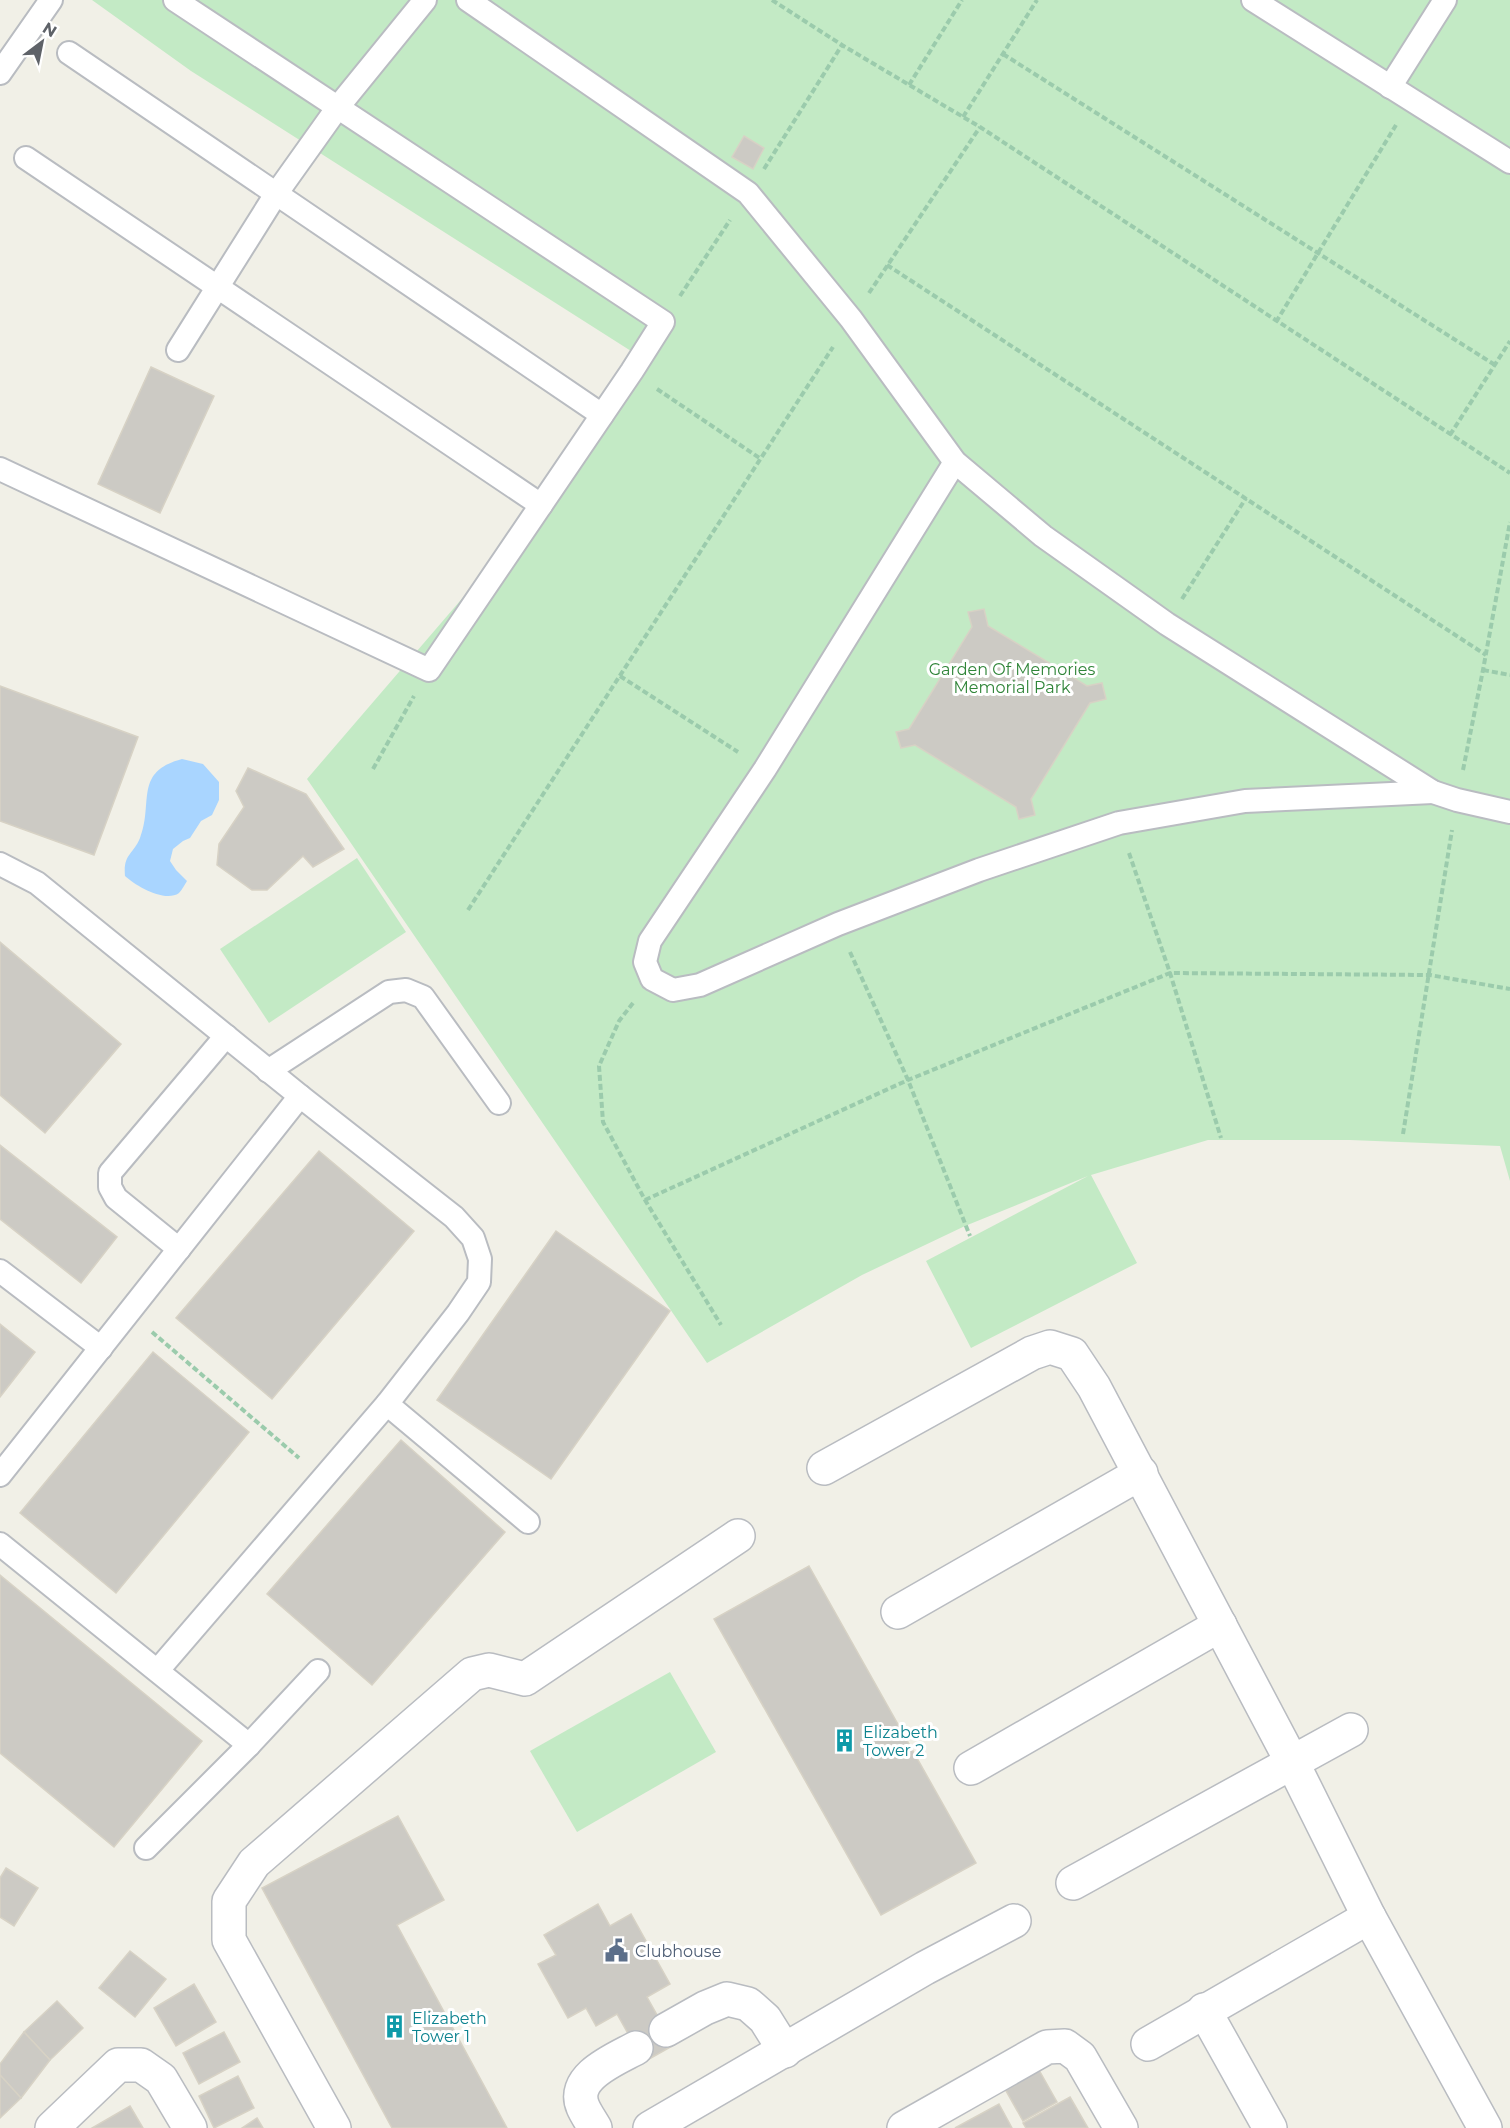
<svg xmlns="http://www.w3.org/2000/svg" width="1510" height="2128" font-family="Montserrat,sans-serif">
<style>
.green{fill:#c3eac5}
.water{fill:#a9d5ff}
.building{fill:#cccac4;stroke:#d7d2c5;stroke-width:1.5}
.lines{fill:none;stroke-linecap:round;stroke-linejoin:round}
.lane-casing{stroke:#b9bcc1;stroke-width:26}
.street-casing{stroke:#b9bcc1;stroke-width:36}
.path{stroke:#9bcbac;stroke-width:4;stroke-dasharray:6 3;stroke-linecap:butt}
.lane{stroke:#fff;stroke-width:22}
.street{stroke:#fff;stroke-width:33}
.labels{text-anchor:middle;stroke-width:6;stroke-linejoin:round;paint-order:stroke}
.park-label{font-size:16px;fill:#308539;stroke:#fff}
.culture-label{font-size:16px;fill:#0d838f;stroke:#fff;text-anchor:start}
.service-label{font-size:16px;fill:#4e5e75;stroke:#fff;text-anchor:start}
</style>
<rect width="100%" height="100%" fill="#f1f0e7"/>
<g class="green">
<polygon points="92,0 1510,0 1510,1181 1500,1146 1350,1140 1208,1140 1091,1175 1137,1263 971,1348 926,1261 1088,1176 965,1226 862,1275 707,1363 307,779 478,580 631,351 191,71"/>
<polygon points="357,858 406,932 269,1023 220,949"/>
<polygon points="670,1672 716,1752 577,1832 530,1751"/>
</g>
<path class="water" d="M182,759L203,764L219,782V800L212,815L201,821L190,838L183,841L173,849L170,861L176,870L187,881C185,884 182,890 179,893C165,903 136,886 125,876C123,854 133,855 140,838C154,803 133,772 182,759Z"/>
<g class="building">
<polygon points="744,136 764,148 753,169 732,157"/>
<polygon points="151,367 214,396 160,513 98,484"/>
<polygon points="984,609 988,626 1087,686 1102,683 1106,699 1090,703 1031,799 1035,815 1019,819 1016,807 915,745 901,748 896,732 909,729 972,627 968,612"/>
<polygon points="0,686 138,737 94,855 0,821"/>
<polygon points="248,768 306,794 344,849 313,867 303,856 267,890 252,890 217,865 219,844 244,807 236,791"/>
<polygon points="0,942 121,1044 45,1133 0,1095"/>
<polygon points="0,1145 117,1237 81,1283 0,1219"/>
<polygon points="319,1151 414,1231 272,1399 176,1318"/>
<polygon points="556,1231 670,1311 551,1479 437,1400"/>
<polygon points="0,1324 35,1352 0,1397"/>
<polygon points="153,1352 249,1432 116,1593 20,1513"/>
<polygon points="401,1440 505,1532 372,1685 267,1594"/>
<polygon points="809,1566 976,1863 881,1915 714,1619"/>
<polygon points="0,1575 202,1741 114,1847 0,1753"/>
<polygon points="398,1816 444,1900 397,1925 507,2128 392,2128 262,1888"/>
<polygon points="6,1868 38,1888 14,1926 0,1917 0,1878"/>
<polygon points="598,1904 610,1926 631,1914 670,1984 647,1997 674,2045 644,2062 617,2014 596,2026 586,2008 568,2018 538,1964 556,1955 544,1935"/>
<polygon points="130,1951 166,1979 135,2017 99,1988"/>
<polygon points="194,1984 216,2022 176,2046 154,2008"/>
<polygon points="57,2001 83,2028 50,2060 24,2032"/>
<polygon points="24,2032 50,2060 21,2098 0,2075 0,2064"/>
<polygon points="224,2032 240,2062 199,2084 183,2053"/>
<polygon points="1039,2070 1057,2102 1023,2121 1005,2089"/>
<polygon points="0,2075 21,2098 0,2118"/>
<polygon points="238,2076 254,2108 214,2128 199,2096"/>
<polygon points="1070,2097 1088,2128 1026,2128 1023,2123"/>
<polygon points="999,2104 1012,2128 955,2128"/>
<polygon points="130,2106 143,2128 92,2128"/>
<polygon points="257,2118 263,2128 242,2128"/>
</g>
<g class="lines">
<defs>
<g id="lane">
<polyline points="468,0 748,193 851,319 955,462 1043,536 1167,624 1433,792 1457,800 1510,812"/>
<polyline points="1253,0 1510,162"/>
<polyline points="69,53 602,415"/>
<polyline points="0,73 51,0"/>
<polyline points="1390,87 1445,0"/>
<polyline points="26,158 541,505"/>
<polyline points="178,350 276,194 338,107 425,0"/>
<polyline points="955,462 765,769 650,941 645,962 652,979 673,990 700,985 838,924 979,870 1119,823 1245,801 1433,792"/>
<polyline points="0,469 429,670 632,371 663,322 175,0"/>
<polyline points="0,864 37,883 300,1096 454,1217 473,1238 480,1259 479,1282 458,1313 387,1404 158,1670"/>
<polyline points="268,1071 389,992 406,990 423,997 499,1103"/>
<polyline points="179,1249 116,1198 110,1187 110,1173 226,1036"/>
<polyline points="0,1271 101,1348"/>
<polyline points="387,1404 528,1522"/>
<polyline points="0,1475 300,1096"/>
<polyline points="0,1544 249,1745"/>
<polyline points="146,1848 249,1745 318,1671"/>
</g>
<g id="street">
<polyline points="824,1468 1032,1353 1050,1347 1072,1354 1094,1387 1292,1762 1369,1917 1485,2128"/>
<polyline points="898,1612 1141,1473"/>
<polyline points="971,1768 1220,1625"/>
<polyline points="1073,1883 1351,1730"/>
<polyline points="1204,2010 1270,2128"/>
<polyline points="666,2030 705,2008 727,1999 748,2004 765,2019 785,2051"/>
<polyline points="1148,2044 1369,1917"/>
<polyline points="52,2128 118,2065 141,2065 161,2079 190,2128"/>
<polyline points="334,2128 229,1940 229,1901 254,1863 472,1674 489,1670 525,1679 738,1536"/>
<path d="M595,2128C591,2121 586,2114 583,2107C570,2077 616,2059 636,2048"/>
<polyline points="650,2128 925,1968 1014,1921"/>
<polyline points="904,2128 1047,2047 1065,2046 1080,2057 1121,2128"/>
</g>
</defs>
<use href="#lane" class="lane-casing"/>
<use href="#street" class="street-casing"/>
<g class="path">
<polyline points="772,0 842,45 980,127 1510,473"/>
<polyline points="1003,54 1495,365"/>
<polyline points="909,85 962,0"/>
<polyline points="963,117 1037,0"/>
<polyline points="764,169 842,45"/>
<polyline points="887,265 1486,655"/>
<polyline points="869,293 980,127"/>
<polyline points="680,296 730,220"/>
<polyline points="1276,322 1396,125"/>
<polyline points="657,389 761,459"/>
<polyline points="1450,435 1510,341"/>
<polyline points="1182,599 1246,498"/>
<polyline points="1483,670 1510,675"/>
<polyline points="620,676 738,752"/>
<polyline points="373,769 414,696"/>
<polyline points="1463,770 1483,670 1510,522"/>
<polyline points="1129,853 1170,973 1221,1138"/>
<polyline points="468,910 833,347"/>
<polyline points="850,952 908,1080 970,1236"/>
<polyline points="633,1003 619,1021 599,1066 603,1122 645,1200 721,1325"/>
<polyline points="1403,1134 1452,830"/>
<polyline points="645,1200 908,1080 1170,973 1430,975 1510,989"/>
<polyline points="152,1332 299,1458"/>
</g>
<use href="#lane" class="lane"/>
<use href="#street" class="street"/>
</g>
<defs>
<symbol id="building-bare" viewBox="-9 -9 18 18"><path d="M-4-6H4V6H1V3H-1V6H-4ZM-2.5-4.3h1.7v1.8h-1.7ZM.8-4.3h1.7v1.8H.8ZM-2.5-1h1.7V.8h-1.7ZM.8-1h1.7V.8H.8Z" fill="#0f9aa8" stroke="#fff" stroke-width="2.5" paint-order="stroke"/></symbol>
<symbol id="civic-bare" viewBox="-9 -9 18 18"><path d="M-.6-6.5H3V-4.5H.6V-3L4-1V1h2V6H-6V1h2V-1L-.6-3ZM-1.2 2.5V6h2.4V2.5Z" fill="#5c6f8a" stroke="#fff" stroke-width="2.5" paint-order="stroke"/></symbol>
</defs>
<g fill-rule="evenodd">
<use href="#building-bare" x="828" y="1724" width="33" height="33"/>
<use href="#civic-bare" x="600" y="1934" width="33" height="33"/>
<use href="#building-bare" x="378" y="2010" width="33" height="33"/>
</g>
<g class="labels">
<g class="park-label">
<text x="1012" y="675">Garden Of Memories<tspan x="1012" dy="18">Memorial Park</tspan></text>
</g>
<g class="culture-label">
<text x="863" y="1738">Elizabeth<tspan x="863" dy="18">Tower 2</tspan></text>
<text x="412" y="2024">Elizabeth<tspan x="412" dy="18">Tower 1</tspan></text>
</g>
<g class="service-label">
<text x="635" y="1957">Clubhouse</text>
</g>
</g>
<g transform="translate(42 42) rotate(32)" stroke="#ffffff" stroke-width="4.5" paint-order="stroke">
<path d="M0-4.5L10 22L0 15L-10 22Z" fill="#5e6268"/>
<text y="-9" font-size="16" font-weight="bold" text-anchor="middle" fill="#5e6268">N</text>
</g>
</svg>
